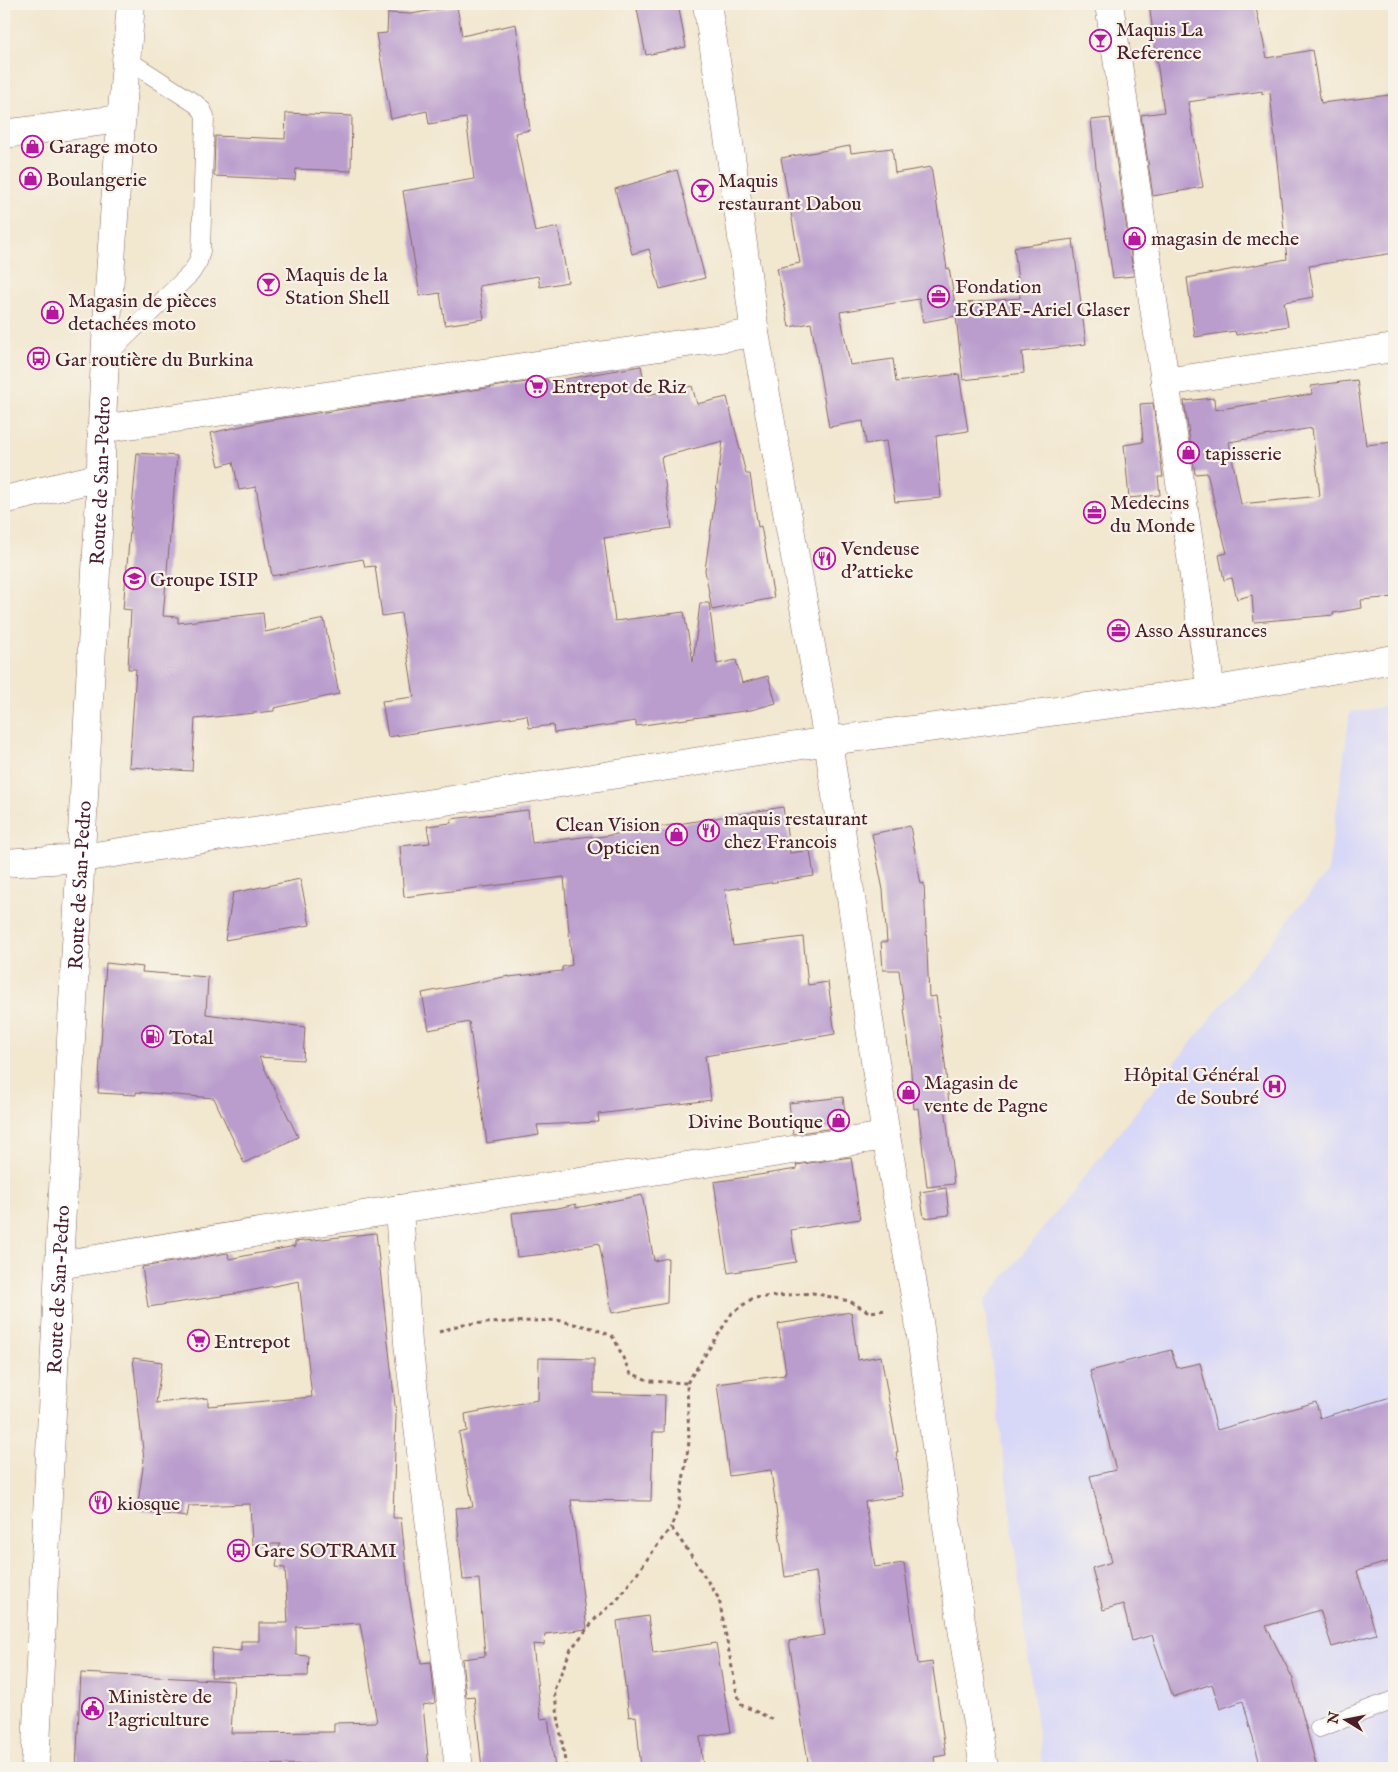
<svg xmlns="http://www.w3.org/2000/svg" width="1398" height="1772" font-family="'IM FELL English',serif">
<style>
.built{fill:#d7d7f8}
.building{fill:#ba9dcd;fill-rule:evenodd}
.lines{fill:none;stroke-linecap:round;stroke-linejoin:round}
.lane-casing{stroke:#856564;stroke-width:19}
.street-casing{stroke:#856564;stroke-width:29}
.primary-casing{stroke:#856564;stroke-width:29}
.path{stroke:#856564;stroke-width:3;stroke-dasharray:4 4;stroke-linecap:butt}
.lane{stroke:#fff;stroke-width:18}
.street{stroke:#fff;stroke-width:28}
.primary{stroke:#fff;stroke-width:28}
.labels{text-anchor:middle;stroke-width:4.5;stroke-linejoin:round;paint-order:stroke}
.poi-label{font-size:20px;fill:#4a1f2b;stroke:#f7f3e8;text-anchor:start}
.street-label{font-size:20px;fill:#4a1f2b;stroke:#f7f3e8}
</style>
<rect width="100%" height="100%" fill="#f7f3e8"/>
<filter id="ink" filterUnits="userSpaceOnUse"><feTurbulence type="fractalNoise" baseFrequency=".02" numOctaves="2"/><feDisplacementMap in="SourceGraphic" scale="10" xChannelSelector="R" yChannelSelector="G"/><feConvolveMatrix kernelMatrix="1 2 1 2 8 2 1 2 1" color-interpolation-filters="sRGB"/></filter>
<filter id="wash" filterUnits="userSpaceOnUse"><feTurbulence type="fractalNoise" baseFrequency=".0096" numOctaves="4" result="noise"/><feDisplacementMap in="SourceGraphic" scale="20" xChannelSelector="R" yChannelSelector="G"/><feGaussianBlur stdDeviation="1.12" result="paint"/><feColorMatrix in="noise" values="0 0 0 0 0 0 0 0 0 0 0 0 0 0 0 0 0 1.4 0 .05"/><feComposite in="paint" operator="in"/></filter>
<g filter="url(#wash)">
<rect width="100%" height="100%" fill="#f2e7cf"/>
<polygon class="built" points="1394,705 1394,1768 1042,1768 984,1302 1328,871 1350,712"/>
<g id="blocks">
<g class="building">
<polygon points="636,4 678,4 686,47 646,55"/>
<polygon points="1149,4 1255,4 1267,58 1312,50 1321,103 1390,95 1394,127 1394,253 1309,266 1314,297 1284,302 1288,326 1236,335 1235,331 1195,337 1187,278 1287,259 1270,93 1262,94 1262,91 1188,102 1203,187 1153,196 1141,115 1164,112"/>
<polygon points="457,6 462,36 516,24 530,130 515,133 535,232 558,227 568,282 540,287 538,276 479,286 484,319 445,325 440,293 420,296 403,191 474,179 466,118 429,124 427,111 391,119 376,34 387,33 388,13 411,14"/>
<polygon points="286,113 352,116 351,171 296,169 295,180 214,176 215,136 285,139"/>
<polygon points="1110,118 1134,276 1113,278 1096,167 1091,120"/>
<polygon points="850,146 851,153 892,148 895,173 931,167 947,269 949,268 955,304 1020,298 1014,247 1073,239 1086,344 1022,352 1024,373 963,380 956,316 923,322 919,299 840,312 850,365 893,359 896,382 959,374 968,431 936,436 941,498 895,502 886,441 866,444 863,421 829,427 811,323 789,327 777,268 800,263 781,158"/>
<polygon points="677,170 705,278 660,289 649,249 632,254 615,189"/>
<polygon points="641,366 647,395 692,386 697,404 727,397 746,474 750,474 758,527 761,526 774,598 712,610 705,570 723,441 661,457 672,528 604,538 615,621 684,612 693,662 700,603 709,603 717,664 736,660 742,683 768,676 776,703 751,710 693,718 636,726 636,721 554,733 553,725 529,728 527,715 388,737 382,701 414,697 401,613 382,616 375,566 365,567 363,559 272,576 256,487 239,490 233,462 219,466 211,433 264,421 547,379 548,382"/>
<path d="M1357,380L1366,445L1394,442V597L1361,600L1362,608L1333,613L1334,615L1254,622L1252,595L1237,599L1232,578L1224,580L1219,555L1227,553L1207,473L1195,474L1184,401L1214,398L1215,410L1312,394L1311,386ZM1312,428L1320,496L1241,504L1229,442Z"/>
<polygon points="1153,403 1163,477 1158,477 1160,495 1129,498 1124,445 1143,442 1140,404"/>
<polygon points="137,453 177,456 163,616 178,617 178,623 263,613 265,632 324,619 339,694 274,708 274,711 195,719 192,771 129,767 136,669 128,669 131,610 123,609"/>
<polygon points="783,807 790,853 810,850 814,876 725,890 733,946 803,937 808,985 828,982 835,1034 705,1056 711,1100 598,1114 599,1122 537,1125 539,1135 487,1143 469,1022 429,1030 422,993 509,976 509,977 562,971 562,967 572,965 564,877 404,897 400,846 430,843 427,826 451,823 451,819 528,810 532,843 592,836 592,838"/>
<polygon points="910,826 921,884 924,883 929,997 936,996 945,1063 949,1105 945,1106 954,1184 927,1187 918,1108 914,1109 909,1047 899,970 883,970 881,942 887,942 883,890 872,834"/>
<polygon points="300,879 310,925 225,940 233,893"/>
<polygon points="106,963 143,967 142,972 208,977 206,1014 305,1027 303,1060 259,1057 298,1137 244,1163 214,1098 136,1092 136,1095 98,1093"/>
<polygon points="843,1097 847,1126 793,1134 789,1103"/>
<polygon points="851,1157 860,1219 791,1230 796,1262 728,1273 714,1182 797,1169 796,1165"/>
<polygon points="946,1188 949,1215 924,1218 920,1192"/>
<polygon points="642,1195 654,1261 668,1258 667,1303 612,1313 599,1243 544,1254 517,1257 512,1213 558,1208 576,1204 576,1208"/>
<polygon points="376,1233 396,1414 393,1518 401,1518 409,1595 421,1663 431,1662 435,1703 423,1705 429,1768 315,1768 314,1764 229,1765 229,1768 76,1768 81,1673 234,1681 231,1733 334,1732 334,1723 377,1722 360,1623 296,1627 296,1655 309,1656 308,1676 211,1677 212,1648 241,1651 241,1641 259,1641 259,1623 288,1623 285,1568 276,1567 280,1544 252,1544 250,1504 189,1506 187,1517 137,1510 144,1460 133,1358 162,1362 156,1403 208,1398 208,1406 312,1397 299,1281 234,1294 148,1307 142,1267 228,1253 229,1259 295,1246 295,1242"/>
<polygon points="851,1312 858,1360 881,1356 898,1452 896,1452 903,1496 865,1502 875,1567 904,1563 918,1664 932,1662 946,1755 934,1757 936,1768 907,1768 907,1763 877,1768 809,1768 789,1641 825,1635 816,1572 785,1577 771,1470 729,1476 717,1384 785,1375 784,1372 786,1372 778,1324"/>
<polygon points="1171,1350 1177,1368 1200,1363 1217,1430 1316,1402 1320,1418 1394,1396 1394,1560 1357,1571 1376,1634 1332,1647 1320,1610 1266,1626 1293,1679 1317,1768 1261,1768 1243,1701 1220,1709 1212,1684 1173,1697 1152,1635 1132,1641 1123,1604 1103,1610 1092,1568 1112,1562 1090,1476 1116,1470 1090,1371"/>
<polygon points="539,1358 594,1359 594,1393 665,1395 664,1432 653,1432 651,1501 571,1500 587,1629 545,1634 544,1645 533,1644 541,1719 548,1718 555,1768 482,1768 474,1696 466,1697 462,1659 485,1656 479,1579 463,1580 459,1541 456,1508 473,1507 459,1433 467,1431 465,1414 538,1400"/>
<polygon points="648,1616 653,1653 716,1643 731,1732 700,1737 703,1768 641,1768 636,1716 629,1717 617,1621"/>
</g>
</g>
</g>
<g filter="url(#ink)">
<use href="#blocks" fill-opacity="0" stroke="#856564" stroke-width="1"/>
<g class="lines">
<defs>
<g id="lane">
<polyline points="105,357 191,273 198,262 201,251 205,116 202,110 196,104 126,59"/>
<polyline points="1319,1728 1394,1700"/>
</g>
<g id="street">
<polyline points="707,4 731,156 755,333 828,741 886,1136 917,1307 953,1570 984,1768"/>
<polyline points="1109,4 1211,691"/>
<polyline points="4,134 120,119"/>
<polyline points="1165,382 1394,348"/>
<polyline points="101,429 755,333"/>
<polyline points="4,500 101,477"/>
<polyline points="4,863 82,858 828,741 1211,691 1394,659"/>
<polyline points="399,1209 408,1343 459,1768"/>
<polyline points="59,1265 399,1209 886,1136"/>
</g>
<g id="primary">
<path id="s1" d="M35,1768L59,1265L101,477C101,410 106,343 110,276C116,185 123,95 131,4"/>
</g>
</defs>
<use href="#lane" class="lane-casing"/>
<use href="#street" class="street-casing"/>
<use href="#primary" class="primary-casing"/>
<g class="path">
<polyline points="439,1332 463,1324 557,1320 592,1328 612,1336 615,1340 630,1373 650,1381 687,1383 689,1442 679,1507 671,1527 691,1555 719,1599 737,1694 742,1705 774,1720"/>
<polyline points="687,1383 732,1313 753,1298 813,1293 849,1301 869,1312 887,1310"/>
<polyline points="566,1768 554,1690 571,1649 596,1618 617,1600 671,1527"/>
</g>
<use href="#lane" class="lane"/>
<use href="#street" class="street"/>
<use href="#primary" class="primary"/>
</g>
</g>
<defs>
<symbol id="bar-ring" viewBox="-11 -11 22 22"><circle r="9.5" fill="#f7f3e8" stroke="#b5179e" stroke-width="1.5"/><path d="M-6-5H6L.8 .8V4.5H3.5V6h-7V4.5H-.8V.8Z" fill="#b5179e"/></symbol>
<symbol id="shop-ring" viewBox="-11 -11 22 22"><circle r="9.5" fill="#f7f3e8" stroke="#b5179e" stroke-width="1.5"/><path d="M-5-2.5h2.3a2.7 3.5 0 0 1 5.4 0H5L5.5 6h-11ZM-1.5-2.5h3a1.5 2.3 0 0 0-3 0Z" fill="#b5179e"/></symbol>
<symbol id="office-ring" viewBox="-11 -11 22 22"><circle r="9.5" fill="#f7f3e8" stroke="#b5179e" stroke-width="1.5"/><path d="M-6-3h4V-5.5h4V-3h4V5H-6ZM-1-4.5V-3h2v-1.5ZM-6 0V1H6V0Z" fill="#b5179e"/></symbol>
<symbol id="bus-ring" viewBox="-11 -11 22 22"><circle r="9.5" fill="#f7f3e8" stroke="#b5179e" stroke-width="1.5"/><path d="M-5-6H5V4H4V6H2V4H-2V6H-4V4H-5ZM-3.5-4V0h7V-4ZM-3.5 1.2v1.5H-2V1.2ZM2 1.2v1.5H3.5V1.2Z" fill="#b5179e"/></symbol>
<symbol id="supermarket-ring" viewBox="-11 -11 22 22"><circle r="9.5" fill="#f7f3e8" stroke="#b5179e" stroke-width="1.5"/><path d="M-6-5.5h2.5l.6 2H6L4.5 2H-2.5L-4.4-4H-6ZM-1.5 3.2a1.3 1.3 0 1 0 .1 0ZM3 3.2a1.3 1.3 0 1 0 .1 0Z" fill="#b5179e"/></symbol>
<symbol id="restaurant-ring" viewBox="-11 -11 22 22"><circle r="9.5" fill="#f7f3e8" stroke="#b5179e" stroke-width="1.5"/><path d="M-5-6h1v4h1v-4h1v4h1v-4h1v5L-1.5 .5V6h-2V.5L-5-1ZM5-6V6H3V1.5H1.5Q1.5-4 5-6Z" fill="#b5179e"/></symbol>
<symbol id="university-ring" viewBox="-11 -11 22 22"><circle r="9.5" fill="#f7f3e8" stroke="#b5179e" stroke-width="1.5"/><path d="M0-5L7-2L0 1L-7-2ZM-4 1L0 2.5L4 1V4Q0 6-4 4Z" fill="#b5179e"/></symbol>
<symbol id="fuel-ring" viewBox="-11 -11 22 22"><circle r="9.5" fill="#f7f3e8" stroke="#b5179e" stroke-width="1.5"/><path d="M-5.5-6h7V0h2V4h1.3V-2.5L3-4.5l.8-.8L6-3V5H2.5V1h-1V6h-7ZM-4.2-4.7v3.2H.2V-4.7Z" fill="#b5179e"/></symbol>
<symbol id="hospital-ring" viewBox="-11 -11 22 22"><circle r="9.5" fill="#f7f3e8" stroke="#b5179e" stroke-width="1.5"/><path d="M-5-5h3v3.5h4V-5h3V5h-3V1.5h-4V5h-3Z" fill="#b5179e"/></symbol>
<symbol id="civic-ring" viewBox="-11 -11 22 22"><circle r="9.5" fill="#f7f3e8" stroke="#b5179e" stroke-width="1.5"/><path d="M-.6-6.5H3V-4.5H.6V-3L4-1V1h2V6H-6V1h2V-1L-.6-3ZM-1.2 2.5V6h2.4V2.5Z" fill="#b5179e"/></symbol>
</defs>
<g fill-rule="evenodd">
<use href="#bar-ring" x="1088" y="28" width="25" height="25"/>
<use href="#shop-ring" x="20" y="134" width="25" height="25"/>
<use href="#shop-ring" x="18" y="166" width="25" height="25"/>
<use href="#bar-ring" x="690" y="178" width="25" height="25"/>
<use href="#shop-ring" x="1122" y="226" width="25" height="25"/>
<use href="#bar-ring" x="256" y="272" width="25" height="25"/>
<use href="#office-ring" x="926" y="284" width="25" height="25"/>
<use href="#shop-ring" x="40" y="300" width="25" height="25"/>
<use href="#bus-ring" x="26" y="346" width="25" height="25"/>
<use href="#supermarket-ring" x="524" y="374" width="25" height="25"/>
<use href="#shop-ring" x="1176" y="440" width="25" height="25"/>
<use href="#office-ring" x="1082" y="500" width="25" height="25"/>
<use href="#restaurant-ring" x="812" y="546" width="25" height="25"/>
<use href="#university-ring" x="122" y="566" width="25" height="25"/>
<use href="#office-ring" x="1106" y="618" width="25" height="25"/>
<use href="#restaurant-ring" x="696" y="818" width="25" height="25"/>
<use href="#shop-ring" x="664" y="822" width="25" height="25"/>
<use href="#fuel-ring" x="140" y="1024" width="25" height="25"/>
<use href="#hospital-ring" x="1262" y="1074" width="25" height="25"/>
<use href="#shop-ring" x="896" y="1080" width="25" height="25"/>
<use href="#shop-ring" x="826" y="1108" width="25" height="25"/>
<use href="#supermarket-ring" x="186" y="1328" width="25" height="25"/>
<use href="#restaurant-ring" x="88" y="1490" width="25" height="25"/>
<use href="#bus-ring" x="226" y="1538" width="25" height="25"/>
<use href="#civic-ring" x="80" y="1696" width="25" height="25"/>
</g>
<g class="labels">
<g class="poi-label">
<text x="1116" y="36">Maquis La<tspan x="1116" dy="23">Reference</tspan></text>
<text x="49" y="153">Garage moto</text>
<text x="46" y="186">Boulangerie</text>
<text x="718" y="187">Maquis<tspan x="718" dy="23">restaurant Dabou</tspan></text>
<text x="1151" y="245">magasin de meche</text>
<text x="285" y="281">Maquis de la<tspan x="285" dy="23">Station Shell</tspan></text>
<text x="955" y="293">Fondation<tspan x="955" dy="23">EGPAF-Ariel Glaser</tspan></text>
<text x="68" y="307">Magasin de pièces<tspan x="68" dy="23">detachées moto</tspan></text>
<text x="55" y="366">Gar routière du Burkina</text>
<text x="552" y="393">Entrepot de Riz</text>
<text x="1205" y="460">tapisserie</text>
<text x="1110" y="509">Medecins<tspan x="1110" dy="23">du Monde</tspan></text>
<text x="841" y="555">Vendeuse<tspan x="841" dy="23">d'attieke</tspan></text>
<text x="150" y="586">Groupe ISIP</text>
<text x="1135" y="637">Asso Assurances</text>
<text x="724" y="825">maquis restaurant<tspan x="724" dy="23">chez Francois</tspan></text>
<text x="660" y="831" text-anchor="end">Clean Vision<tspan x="660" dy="23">Opticien</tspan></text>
<text x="169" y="1044">Total</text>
<text x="1259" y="1081" text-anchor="end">Hôpital Général<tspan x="1259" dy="23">de Soubré</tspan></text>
<text x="924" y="1089">Magasin de<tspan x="924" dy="23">vente de Pagne</tspan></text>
<text x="823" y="1128" text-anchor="end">Divine Boutique</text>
<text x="214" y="1348">Entrepot</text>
<text x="117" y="1510">kiosque</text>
<text x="254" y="1557">Gare SOTRAMI</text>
<text x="108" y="1703">Ministère de<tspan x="108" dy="23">l'agriculture</tspan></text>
</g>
<g class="street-label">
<text dy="7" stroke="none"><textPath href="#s1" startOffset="1289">Route de San-Pedro</textPath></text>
<text dy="7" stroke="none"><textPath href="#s1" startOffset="884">Route de San-Pedro</textPath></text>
<text dy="7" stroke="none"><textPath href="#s1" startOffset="479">Route de San-Pedro</textPath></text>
</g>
</g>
<rect width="1398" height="1772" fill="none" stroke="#f7f3e8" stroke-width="20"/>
<g transform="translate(1346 1720) rotate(280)" stroke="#f7f3e8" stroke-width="4" paint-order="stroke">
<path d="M0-4L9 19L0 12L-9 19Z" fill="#4a1f2b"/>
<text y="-8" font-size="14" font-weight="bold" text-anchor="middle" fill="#4a1f2b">N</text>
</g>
</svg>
